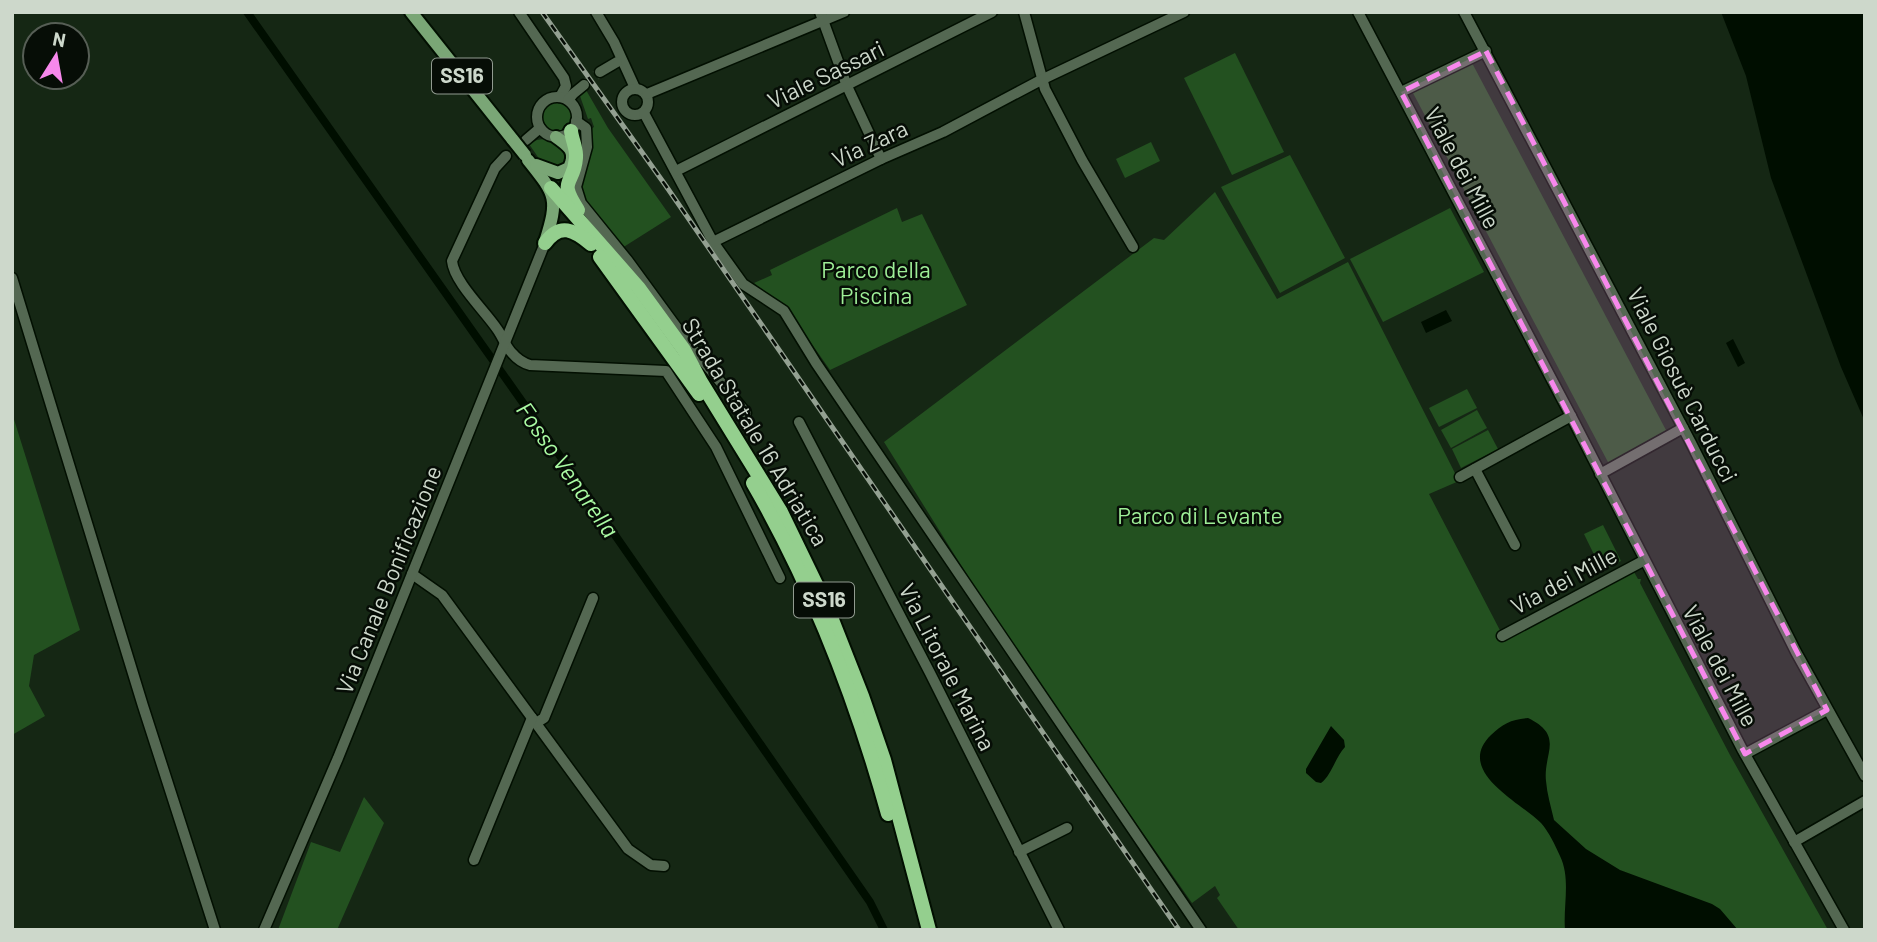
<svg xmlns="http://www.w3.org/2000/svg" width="1877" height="942" font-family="Barlow,sans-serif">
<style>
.green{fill:#235120}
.water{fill:#000e00}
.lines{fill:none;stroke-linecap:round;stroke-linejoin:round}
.canal{stroke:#000e00;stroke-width:8}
.minor-tunnel{stroke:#31422f;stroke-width:10;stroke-dasharray:10 5;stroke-linecap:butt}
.minor-casing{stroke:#020f01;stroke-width:13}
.major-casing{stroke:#020f01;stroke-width:16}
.highway-casing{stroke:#020f01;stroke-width:18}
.minor{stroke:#546852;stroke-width:10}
.major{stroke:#7aa676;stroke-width:12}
.highway{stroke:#94cf8e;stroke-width:14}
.rail-casing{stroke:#93a091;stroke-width:5}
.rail{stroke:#060d06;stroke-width:2.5;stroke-dasharray:8;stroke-linecap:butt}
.major-bridge-casing{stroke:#020f01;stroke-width:16;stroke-linecap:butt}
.major-bridge{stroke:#7aa676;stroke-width:12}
.marked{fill:#f788ec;fill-opacity:0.2;stroke:#f788ec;stroke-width:5;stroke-dasharray:14 9;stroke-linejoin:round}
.labels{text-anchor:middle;stroke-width:5;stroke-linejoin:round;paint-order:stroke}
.shield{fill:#060d06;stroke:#919b90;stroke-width:2}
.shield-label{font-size:21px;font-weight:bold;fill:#cdd8cb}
.street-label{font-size:23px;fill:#cdd8cb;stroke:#060d06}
.park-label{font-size:23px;fill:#9eee97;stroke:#060d06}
.water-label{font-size:24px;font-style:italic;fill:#aafba3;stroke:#060d06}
</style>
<rect width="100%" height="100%" fill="#152714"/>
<g class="green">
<polygon points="1235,53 1284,152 1232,175 1184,78"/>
<polygon points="1471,61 1667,432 1609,464 1413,93"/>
<path d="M586,90L608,128L671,217L622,248L581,198C577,175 593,155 591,129L594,127L591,118L588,119L580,96L581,92Z"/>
<circle cx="558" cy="117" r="17"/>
<polygon points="544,139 562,143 571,157 561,169 542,163 529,144 537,140"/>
<polygon points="1151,142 1160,161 1125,178 1116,159"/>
<polygon points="1290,155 1345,258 1280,293 1221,187"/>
<polygon points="1215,192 1277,299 1348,262 1459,481 1429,494 1504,638 1634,572 1638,579 1641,579 1640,583 1730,755 1828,930 1239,930 1217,898 1220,895 1215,886 1192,903 1009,642 884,442 1154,238 1164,240"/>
<polygon points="897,208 902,222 922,214 967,305 830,370 790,313 754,283 772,275 770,270"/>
<polygon points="1450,208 1484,272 1383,322 1350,259"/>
<polygon points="1467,389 1477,408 1439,427 1429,408"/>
<polygon points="1477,410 1487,428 1451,448 1441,430"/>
<polygon points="12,413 80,630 34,655 29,686 45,716 12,735"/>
<polygon points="1488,430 1498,449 1461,468 1452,449"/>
<polygon points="1603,525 1621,561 1602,571 1584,534"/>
<polygon points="364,797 384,823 337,930 278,930 311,842 340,852"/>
</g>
<g class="water">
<polygon points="1721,12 1865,12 1865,422 1841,367 1771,178 1746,76"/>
<polygon points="1446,310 1452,321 1426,333 1421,322"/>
<polygon points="1733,339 1745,363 1738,367 1726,343"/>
<path d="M1528,718C1565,736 1543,753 1546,781C1547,794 1551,807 1554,820L1586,849L1620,870L1712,904L1720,909L1738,930H1565C1563,905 1571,879 1560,856C1555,845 1549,832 1541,823C1520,802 1454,771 1491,735C1502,724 1512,719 1528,718Z"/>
<path d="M1331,726L1344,740L1345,747C1335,758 1331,776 1321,783L1316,782L1306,773V769Z"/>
</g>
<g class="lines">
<polyline class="canal" points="247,12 526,407 870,902 884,930"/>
<polyline class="minor-tunnel" points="584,85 600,72"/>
<defs>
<g id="minor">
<polyline points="519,12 564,78 566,86 560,97"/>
<polyline points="596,12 614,42 635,88"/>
<polyline points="820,12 847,86 881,159"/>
<polyline points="1024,12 1045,89 1082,160 1133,247"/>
<polyline points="1358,12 1571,416 1742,749 1844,930"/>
<polyline points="1464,12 1690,441 1796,652 1865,776"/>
<polyline points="600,72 617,62"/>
<circle cx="635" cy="102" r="13"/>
<polyline points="1401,92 1486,51"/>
<polyline points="647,94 844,12"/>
<circle cx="557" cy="117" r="20"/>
<polyline points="568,100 573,94 584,85"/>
<polyline points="644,113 713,242 743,284 784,311 816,363 1201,930"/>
<polyline points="576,121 586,128 587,147 576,187 581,203 628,261 685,339 746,413"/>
<polyline points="526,140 540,128"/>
<path d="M506,156L495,168L452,261C454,282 485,311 497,329C503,337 505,346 512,353C517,359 523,363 530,365L666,371L716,447L780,578"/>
<polyline points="676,171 992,12"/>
<polyline points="713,242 881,159 943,132 1041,80 1184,12"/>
<polyline points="12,278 143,706 215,930"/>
<polyline points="799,422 930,673 1059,930"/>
<polyline points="1475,469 1515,545"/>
<polyline points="1600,474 1683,428"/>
<polyline points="1460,477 1571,416"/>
<polyline points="412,574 442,595 628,849 651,865 664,866"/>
<polyline points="1502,636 1643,561"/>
<polyline points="536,723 544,718 593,598"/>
<polyline points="1745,754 1827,710"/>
<polyline points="1794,842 1865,801"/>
<polyline points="1019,852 1067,828"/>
<polyline points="474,860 532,718"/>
<polyline points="264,930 338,758 545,243"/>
</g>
<g id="major">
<polyline points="411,12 513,140"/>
<path d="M528,160C556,195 559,198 545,242"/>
<path d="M536,165L558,173L569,168C577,152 569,146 556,137"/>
</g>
<g id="highway">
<path d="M571,131C572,140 577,149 576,158C574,186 557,178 578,210"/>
<polyline points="551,188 638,287 684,350 701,382 781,512 827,607 862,696 884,760 929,930"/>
<path d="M545,243C560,222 574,230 591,244"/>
<polyline points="600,257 699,394"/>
<path d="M753,483C813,587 856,698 888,814"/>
</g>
</defs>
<use href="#minor" class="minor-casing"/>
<use href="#major" class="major-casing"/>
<use href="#highway" class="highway-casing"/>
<use href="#minor" class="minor"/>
<use href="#major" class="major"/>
<use href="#highway" class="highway"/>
<defs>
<polyline id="rail" points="542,12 666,186 1179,930"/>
</defs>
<use href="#rail" class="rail-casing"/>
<use href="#rail" class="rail"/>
<defs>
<polyline id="major-bridge" points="513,140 525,155"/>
</defs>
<use href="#major-bridge" class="major-bridge-casing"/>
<use href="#major-bridge" class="major-bridge"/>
</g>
<path class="marked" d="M1486,51L1827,710L1745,754L1401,92Z"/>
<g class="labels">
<g class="shield">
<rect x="432" y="58.5" width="60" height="35" rx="5"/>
<rect x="794" y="582.5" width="60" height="35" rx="5"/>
</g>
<g class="shield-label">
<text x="462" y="83">SS16</text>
<text x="824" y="607">SS16</text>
</g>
<g class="street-label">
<text transform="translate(826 75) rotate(-26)" y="8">Viale Sassari</text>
<text transform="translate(870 144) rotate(-25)" y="8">Via Zara</text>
<text transform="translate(1462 168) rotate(62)" y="8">Viale dei Mille</text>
<text transform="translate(1682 385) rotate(63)" y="8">Viale Giosuè Carducci</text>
<text transform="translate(755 432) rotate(59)" y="8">Strada Statale 16 Adriatica</text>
<text transform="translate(389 580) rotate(-68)" y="8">Via Canale Bonificazione</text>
<text transform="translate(1564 581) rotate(-28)" y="8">Via dei Mille</text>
<text transform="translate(1720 666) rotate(62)" y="8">Viale dei Mille</text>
<text transform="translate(947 667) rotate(63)" y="8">Via Litorale Marina</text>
</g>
<g class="park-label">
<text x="876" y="278">Parco della<tspan x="876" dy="26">Piscina</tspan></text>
<text x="1200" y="524">Parco di Levante</text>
</g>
<g class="water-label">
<text transform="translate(567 470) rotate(55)" y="8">Fosso Venarella</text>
</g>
</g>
<rect width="1877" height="942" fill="none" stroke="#cdd8cb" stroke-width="28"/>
<g transform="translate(56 56) rotate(11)"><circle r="33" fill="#060d06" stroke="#565e55" stroke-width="2"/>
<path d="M0-5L12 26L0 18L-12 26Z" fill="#f788ec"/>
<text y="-10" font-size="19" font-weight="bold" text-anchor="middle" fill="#cdd8cb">N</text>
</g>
</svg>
